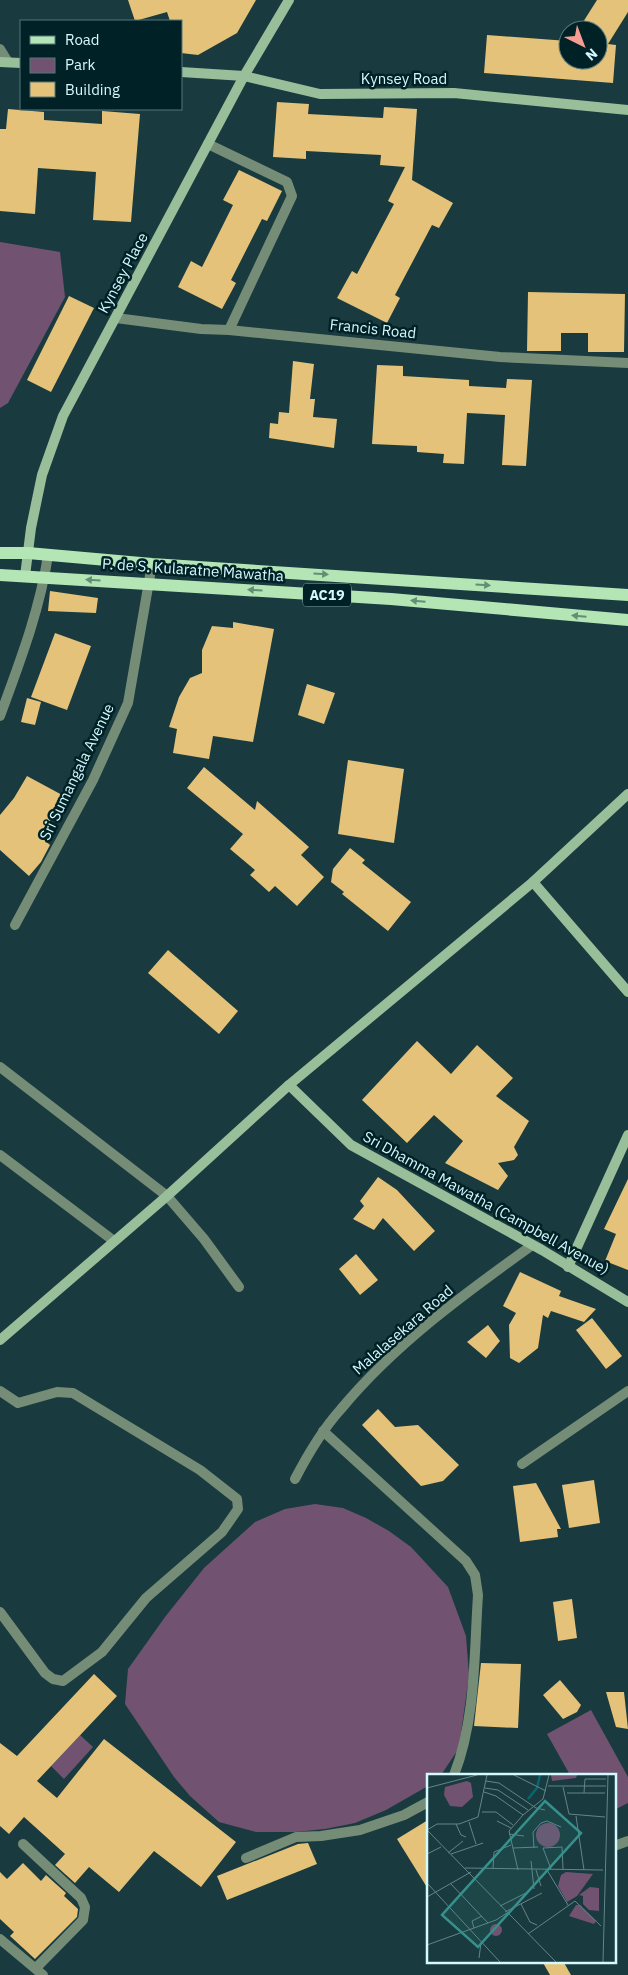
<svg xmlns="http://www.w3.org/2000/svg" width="628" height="1975" font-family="'IBM Plex Sans',sans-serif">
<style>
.green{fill:#715371}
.building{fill:#e4c279}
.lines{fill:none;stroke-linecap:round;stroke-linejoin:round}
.street{stroke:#758d76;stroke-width:10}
.secondary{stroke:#98be9a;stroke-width:10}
.primary{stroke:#b4e5b5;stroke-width:12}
.oneway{fill:#638d74}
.labels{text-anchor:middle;stroke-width:5;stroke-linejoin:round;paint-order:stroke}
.shield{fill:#002125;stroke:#94b8bd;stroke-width:1}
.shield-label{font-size:14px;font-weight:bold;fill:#d4f9fe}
.street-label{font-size:15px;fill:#d4f9fe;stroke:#002125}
.inset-river{fill:none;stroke:#056871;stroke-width:2.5}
.inset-road{fill:none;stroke:#64868b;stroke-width:1}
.view{fill:#36908b;fill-opacity:0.15;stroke:#36908b;stroke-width:2.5}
.inset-edge{fill:none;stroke:#d4f9fe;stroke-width:2.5}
</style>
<rect width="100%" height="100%" fill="#193a3e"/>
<g class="green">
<polygon points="0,242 60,252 65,297 8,403 0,408"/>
<polygon points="315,1504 343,1508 366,1518 389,1531 411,1547 448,1587 466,1636 469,1675 459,1748 441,1775 428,1775 428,1786 386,1810 355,1823 325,1829 295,1832 256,1832 219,1822 190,1796 174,1777 125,1704 128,1669 165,1617 204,1568 255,1522 285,1509"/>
<polygon points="591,1710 628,1777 628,1803 614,1810 614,1775 570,1775 547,1734"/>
<polygon points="80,1735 93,1747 64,1779 51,1766"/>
</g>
<g class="building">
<polygon points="128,0 256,0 237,33 198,55 181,53 181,21 170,21 167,12 135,21"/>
<polygon points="597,0 628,0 628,12 608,44 616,45 613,83 484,73 487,35 568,41 568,60 598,60 598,30 578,30"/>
<polygon points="277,102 309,104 308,114 383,118 384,107 417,109 412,180 453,203 439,228 432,225 395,295 400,298 387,323 337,298 352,271 357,274 394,204 388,201 405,167 380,165 381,155 306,151 306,159 273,157"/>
<polygon points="8,109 44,112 44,120 102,124 102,111 140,114 131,222 93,220 96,172 38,168 35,214 0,211 0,129 6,129"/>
<polygon points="239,170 282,191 267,221 262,219 231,280 236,283 222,309 178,287 191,261 202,267 233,205 223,200"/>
<polygon points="528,292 625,294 624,352 588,352 588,333 561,333 561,351 527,351"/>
<polygon points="69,296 94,308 51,392 27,380"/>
<polygon points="293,361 314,364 310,399 315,399 313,417 337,419 334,448 269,438 270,423 278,424 279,412 289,413"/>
<polygon points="377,365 403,366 403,376 469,380 469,386 506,388 507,379 532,380 526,466 502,465 505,415 467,413 464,464 443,463 444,454 417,452 417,446 372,444"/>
<polygon points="50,591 98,598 96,613 48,611"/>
<polygon points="233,622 274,629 253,742 213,736 209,759 173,753 177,729 169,727 179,697 190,678 202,673 202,650 212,626 233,628"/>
<polygon points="55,633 91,646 67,710 31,697"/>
<polygon points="307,684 335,693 324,724 298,715"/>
<polygon points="27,698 41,702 35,725 21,722"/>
<polygon points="348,760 404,769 394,843 338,834"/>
<polygon points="204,767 255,810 257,801 309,847 301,855 324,877 297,906 275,886 269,892 250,875 255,870 230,849 243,834 187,788"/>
<polygon points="27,776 64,796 41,837 50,845 41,862 29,876 0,850 0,815 14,798"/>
<polygon points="350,848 365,860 362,863 411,902 388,931 342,894 344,892 331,882 333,869"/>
<polygon points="168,950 238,1011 219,1034 148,973"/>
<polygon points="417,1041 451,1074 477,1045 513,1078 496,1096 529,1121 514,1147 518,1155 514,1160 498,1163 508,1176 498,1190 445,1163 463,1141 434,1115 407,1143 362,1100"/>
<polygon points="378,1177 397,1190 435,1231 414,1251 383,1218 374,1230 353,1219 364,1206 360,1201"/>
<polygon points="628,1179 628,1270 605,1261 616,1234 604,1229"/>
<polygon points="356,1254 378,1280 360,1295 339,1269"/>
<polygon points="520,1272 561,1291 559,1296 596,1309 584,1322 551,1311 548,1318 543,1315 538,1348 519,1363 510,1358 509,1325 516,1313 503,1306"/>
<polygon points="592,1318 622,1356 606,1369 576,1330"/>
<polygon points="488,1325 500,1341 486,1358 467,1342"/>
<polygon points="378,1409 395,1427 418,1425 459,1465 443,1481 421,1486 362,1425"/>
<polygon points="594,1480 600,1523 569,1528 562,1485"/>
<polygon points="536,1483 561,1529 557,1529 558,1537 520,1542 513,1486"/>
<polygon points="572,1599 577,1638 558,1641 553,1602"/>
<polygon points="481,1663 521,1664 518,1728 474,1726"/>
<polygon points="94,1674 117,1696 37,1781 57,1798 104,1739 236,1842 201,1887 154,1851 119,1892 89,1867 75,1883 55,1865 65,1854 24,1817 9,1834 0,1826 0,1743 17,1756"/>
<polygon points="560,1680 581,1705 577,1712 563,1719 543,1695"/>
<polygon points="606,1692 624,1692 628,1729 616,1727"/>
<polygon points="428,1820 428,1889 397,1839"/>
<polygon points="308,1843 317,1864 227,1900 217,1876 298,1844"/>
<polygon points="23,1863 41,1881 46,1875 66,1893 64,1896 78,1909 77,1917 35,1959 10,1936 14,1932 0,1919 0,1872 7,1879"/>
<polygon points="542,1961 563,1961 571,1975 550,1975"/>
</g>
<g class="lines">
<g class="street">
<polyline points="0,49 8,62"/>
<polyline points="208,144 287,182 292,196 229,330"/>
<polyline points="116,318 201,329 229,330 500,357 628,363"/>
<path d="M0,716C19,664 40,610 48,555"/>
<polyline points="15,925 93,780 128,703 152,564"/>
<polyline points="0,1067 167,1196 204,1239 239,1287"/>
<polyline points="0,1155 114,1241"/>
<polyline points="0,1391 18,1403 57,1392 73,1393 200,1470 237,1499 238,1509 222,1532 146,1598 102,1652 63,1681 53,1679 45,1673 0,1612"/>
<path d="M323,1431L466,1561L475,1575L478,1595C474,1654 476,1719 454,1775"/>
<polyline points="522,1464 628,1391"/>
<path d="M295,1479C308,1454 322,1430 341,1409C394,1345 464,1294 531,1246"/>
<polyline points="23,1844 81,1898 85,1907 83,1920 36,1968"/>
<polyline points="614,1846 628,1841"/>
<polyline points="246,1858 296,1837 321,1836 360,1830 404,1815 428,1802"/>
<polyline points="0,1939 43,1975"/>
</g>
<g class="secondary">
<polyline points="0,62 21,63"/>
<polyline points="181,72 244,76 320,94 454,93 628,110"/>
<polyline points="25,576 31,528 42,475 63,416 244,76 289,0"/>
<polyline points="533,882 628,992"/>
<polyline points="289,1085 351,1145 542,1250 628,1302"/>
<polyline points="568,1267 628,1135"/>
<polyline points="0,1340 167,1196 289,1085 533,882 628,794"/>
</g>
<g class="primary">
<polyline points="0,553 28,553 152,564 628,595"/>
<polyline points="0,575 391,599 628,620"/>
</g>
</g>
<defs><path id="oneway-solid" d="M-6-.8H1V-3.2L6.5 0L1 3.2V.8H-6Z" transform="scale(1.25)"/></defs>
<g class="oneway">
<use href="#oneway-solid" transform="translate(321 574) rotate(3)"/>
<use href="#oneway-solid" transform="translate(93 580) rotate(-177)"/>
<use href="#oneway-solid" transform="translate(483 585) rotate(4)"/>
<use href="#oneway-solid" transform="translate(255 590) rotate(-176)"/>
<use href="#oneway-solid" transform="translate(418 601) rotate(-175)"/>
<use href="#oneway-solid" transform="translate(579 616) rotate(-175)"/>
</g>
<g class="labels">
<rect class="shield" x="303" y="583.5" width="48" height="23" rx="4"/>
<g class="shield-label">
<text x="327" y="600">AC19</text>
</g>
<g class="street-label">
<text x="404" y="84">Kynsey Road</text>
<text transform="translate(123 273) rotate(-62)" y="5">Kynsey Place</text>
<text transform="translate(373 329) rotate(6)" y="5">Francis Road</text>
<text transform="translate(193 570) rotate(4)" y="5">P. de S. Kularatne Mawatha</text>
<text transform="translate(77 772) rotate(-64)" y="5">Sri Sumangala Avenue</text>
<text transform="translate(486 1203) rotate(29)" y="5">Sri Dhamma Mawatha (Campbell Avenue)</text>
<text transform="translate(403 1330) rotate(-41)" y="5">Malalasekara Road</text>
</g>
</g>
<g transform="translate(427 1774)">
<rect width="189" height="189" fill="#193a3e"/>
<path d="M124,1H150L149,4L125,7ZM40,7L44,9L46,23L35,33L23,32L17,21L18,13ZM109 61a12 12 0 1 1 24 0a12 12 0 1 1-24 0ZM139,98L166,100L150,122L140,128L131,112L134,101ZM163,113L172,114V137L162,136L156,130V122L152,121ZM149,131H153L169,147L167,150L142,142ZM63 156a6 6 0 1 1 12 0a6 6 0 1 1-12 0Z" fill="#715371"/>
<path class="inset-river" d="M101,25L110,14L113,1"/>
<path class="inset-road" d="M87,1L119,17M59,7L72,9L109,34L118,36M121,12H179M136,13L142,40L178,43M0,14L50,1M58,14L71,16L101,36M57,18L69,22L96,41M140,19H178M157,19L158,5H179M55,38H69L86,51M149,42L157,96M70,47L84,54M42,48L49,70M29,50L34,61L39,63M0,56L10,50H32L51,43L60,1M0,56L129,188M82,60L97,62M86,74L111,73M107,74L106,58L114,49L120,47L134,53M21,79L36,67M0,80L14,73M24,80L56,69M104,87L107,115M38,94L176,96M66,95L67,78L84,71M124,95L116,74L135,73L136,95M91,96L82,57L96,41L116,25L122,1M109,96L114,112M120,96L141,131M0,109L73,188M24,110L61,149M0,123L44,98M94,130L103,148L110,151M73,132L99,119M78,138L115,119M47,154L45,147L55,142M101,160L148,127L174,152M0,171L69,146L80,139M52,184L54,169M176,188L181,1"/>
<path class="view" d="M118,27L154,59L51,173L15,141Z"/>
<rect width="189" height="189" class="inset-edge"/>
</g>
<rect x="20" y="20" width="162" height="90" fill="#002125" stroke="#55777c"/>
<rect x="30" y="36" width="25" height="8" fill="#b4e5b5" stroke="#55777c"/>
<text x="65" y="45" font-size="15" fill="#d4f9fe">Road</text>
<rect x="30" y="58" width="25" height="15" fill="#715371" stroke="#55777c"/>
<text x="65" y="70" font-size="15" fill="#d4f9fe">Park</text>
<rect x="30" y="82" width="25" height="15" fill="#e4c279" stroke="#55777c"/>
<text x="65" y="95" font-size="15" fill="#d4f9fe">Building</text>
<g transform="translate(583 45) rotate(138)"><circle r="24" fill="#002125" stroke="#55777c"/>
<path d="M0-4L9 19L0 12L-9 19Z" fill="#f59c93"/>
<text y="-8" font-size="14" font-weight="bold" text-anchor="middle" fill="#d4f9fe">N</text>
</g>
</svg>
